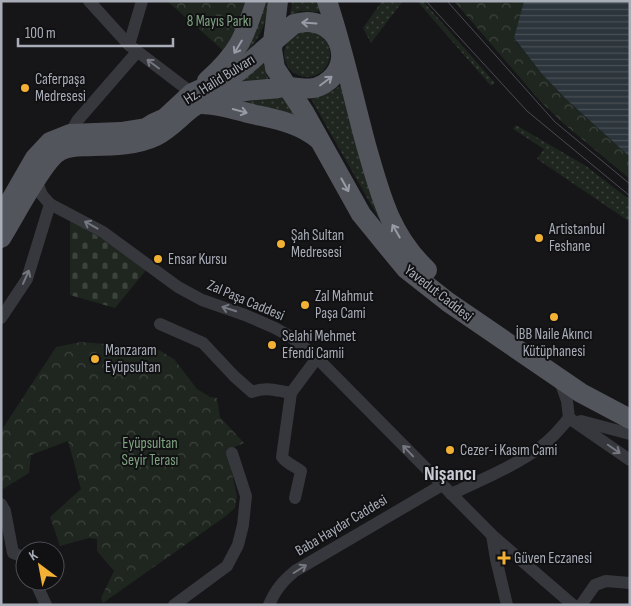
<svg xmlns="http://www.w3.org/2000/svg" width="631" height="606" font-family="'Sofia Sans Condensed',sans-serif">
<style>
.grass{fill:url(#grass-dots)}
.cemetery{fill:url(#cemetery-stones)}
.park{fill:url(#park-crowns)}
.water{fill:url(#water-rules)}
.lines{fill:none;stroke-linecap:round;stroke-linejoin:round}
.street{stroke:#37383d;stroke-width:12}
.primary{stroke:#53555c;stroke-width:20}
.tram{stroke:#4a4c52;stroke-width:1}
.oneway{stroke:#979ba6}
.oneway2{stroke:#757881}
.poi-dot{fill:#f2b134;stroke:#111113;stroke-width:2}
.labels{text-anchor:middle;stroke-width:4;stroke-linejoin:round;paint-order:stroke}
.park-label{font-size:15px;fill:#7fa381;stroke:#111113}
.poi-label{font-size:15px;fill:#a8adb8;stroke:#111113;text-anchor:start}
.street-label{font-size:15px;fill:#a8adb8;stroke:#111113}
.district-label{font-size:20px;font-weight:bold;fill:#c9ccd4;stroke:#111113}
</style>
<defs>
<pattern id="grass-dots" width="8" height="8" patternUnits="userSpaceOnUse" patternTransform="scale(1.25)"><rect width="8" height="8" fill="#1e261f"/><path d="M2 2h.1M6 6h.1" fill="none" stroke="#3c433d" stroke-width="1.8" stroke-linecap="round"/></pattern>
<pattern id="cemetery-stones" width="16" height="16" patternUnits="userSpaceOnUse" patternTransform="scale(1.25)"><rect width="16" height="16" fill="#1e261f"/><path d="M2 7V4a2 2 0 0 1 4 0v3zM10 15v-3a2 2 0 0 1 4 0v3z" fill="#3c433d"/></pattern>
<pattern id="park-crowns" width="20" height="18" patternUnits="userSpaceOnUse" patternTransform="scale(1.25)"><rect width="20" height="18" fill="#1e261f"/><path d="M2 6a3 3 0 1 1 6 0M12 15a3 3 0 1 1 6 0" fill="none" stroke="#3c433d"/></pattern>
<pattern id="water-rules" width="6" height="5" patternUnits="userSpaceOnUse" patternTransform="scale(1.25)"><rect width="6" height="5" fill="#2c353c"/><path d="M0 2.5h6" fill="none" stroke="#485056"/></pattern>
</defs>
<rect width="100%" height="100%" fill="#161618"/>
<g class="grass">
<path d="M263,1H269C265,29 259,40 240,60Z"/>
<polygon points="292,1 319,1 322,12 300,11 290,16"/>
<polygon points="382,1 403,1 371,43 363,28"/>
<polygon points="417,1 423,1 495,83 491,86"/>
<circle cx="307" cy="54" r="23"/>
<polygon points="263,63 269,81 235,83"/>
<polygon points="344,84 385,229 311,99 322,96"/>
<polygon points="281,97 286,99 298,115 243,102"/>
<polygon points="516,125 586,166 630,200 630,222 537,159 544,149 513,129"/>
</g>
<polygon class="cemetery" points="70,221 108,242 147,269 115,308 70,295"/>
<g class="park">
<polygon points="167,1 248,1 226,53"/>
<polygon points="454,1 524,1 514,39 542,74 566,99 630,157 630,179 564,124 540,101"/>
<polygon points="81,342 118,345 131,349 149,347 159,350 174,359 197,389 210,397 217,398 220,417 244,443 227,450 237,496 235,508 226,516 103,603 101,598 114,571 97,551 97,539 89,538 60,546 50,517 81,489 68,441 31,455 29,473 3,489 1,489 1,431 56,347"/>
</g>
<polygon class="water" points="524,1 630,1 630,157 566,99 542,74 514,38"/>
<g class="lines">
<g class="street">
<polyline points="89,1 129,45 192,93"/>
<polyline points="129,45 142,1"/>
<polyline points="70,134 77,121 137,52"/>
<polyline points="36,180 42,195 50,204 103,232 178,287 202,300 245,315 275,328 291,337 317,358 492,535 573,605"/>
<polyline points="1,318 27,279 50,204"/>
<path d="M160,324L203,343L234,376L252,392C267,386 277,391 291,393L317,358"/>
<polyline points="559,378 567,401 569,418"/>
<path d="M291,393L282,457C287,464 295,466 301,471L295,498"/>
<polyline points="569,418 630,460"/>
<polyline points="581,421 630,434"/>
<path d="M451,494C479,481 517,465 542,446C552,438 561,428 569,418"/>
<polyline points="1,504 5,511 13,553 21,556 25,561"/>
<polyline points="492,535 496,559 507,605"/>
<polyline points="35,581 46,605"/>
<polyline points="174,605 227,566 238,545 243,525 246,496 232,453"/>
<path d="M269,605C275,590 283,581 295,571L442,485"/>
<polyline points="581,605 595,585 606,581 630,583"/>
</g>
<g class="primary">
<polyline points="278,1 272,50 275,68 304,112 361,214 392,252 406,269 448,302 581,393 630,419"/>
<path d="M327,1C343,48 353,97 366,145C380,193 389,234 427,270"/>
<path d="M207,81C238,53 244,39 256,1"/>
<path d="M201,104C217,104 233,109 248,113C273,119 298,122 318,139"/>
<path d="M1,217L35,158L50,142L70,134L121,132L146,128L154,123L165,118L192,93L238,72L294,24C336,11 359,63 324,84C310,92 301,87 287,87C281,87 274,89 268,89C256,90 243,91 231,93C217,95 203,100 192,108C180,117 170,129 156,136C137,145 114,146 93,146C82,147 70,145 60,151C44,158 12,221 1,238"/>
</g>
<g class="tram">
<polyline points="426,1 527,111 630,196"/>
<polyline points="447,1 555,122 630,184"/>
</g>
</g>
<defs><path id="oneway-shaft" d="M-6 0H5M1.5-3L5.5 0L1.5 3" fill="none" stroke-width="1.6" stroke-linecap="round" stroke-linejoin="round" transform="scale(1.25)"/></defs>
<g class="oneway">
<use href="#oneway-shaft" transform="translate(309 23) rotate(-176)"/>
<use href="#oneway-shaft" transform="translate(238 47) rotate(121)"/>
<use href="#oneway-shaft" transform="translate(326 81) rotate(-37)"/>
<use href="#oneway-shaft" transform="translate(240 111) rotate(15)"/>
<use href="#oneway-shaft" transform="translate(345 185) rotate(61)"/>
<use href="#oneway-shaft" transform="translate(396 231) rotate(-120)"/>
</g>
<g class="oneway2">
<use href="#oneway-shaft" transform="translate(153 64) rotate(-143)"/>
<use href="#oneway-shaft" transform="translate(91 225) rotate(-151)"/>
<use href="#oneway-shaft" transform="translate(26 277) rotate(-66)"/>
<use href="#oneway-shaft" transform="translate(229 309) rotate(-162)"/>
<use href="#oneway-shaft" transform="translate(614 449) rotate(35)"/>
<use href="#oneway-shaft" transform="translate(408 451) rotate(-134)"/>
<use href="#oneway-shaft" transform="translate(300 569) rotate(-32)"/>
</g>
<g class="poi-dot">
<circle cx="25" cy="88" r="5"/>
<circle cx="539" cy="238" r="5"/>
<circle cx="281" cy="244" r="5"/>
<circle cx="158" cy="259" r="5"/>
<circle cx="305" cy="305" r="5"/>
<circle cx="554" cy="317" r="5"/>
<circle cx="272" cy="345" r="5"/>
<circle cx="95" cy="359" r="5"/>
<circle cx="450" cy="450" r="5"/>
<path d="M501.5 550.5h5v5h5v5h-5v5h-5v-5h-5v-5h5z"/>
</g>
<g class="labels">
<g class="park-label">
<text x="219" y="26">8 Mayıs Parkı</text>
<text x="150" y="448">Eyüpsultan<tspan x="150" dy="17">Seyir Terası</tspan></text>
</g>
<g class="poi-label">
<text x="35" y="84">Caferpaşa<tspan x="35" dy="17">Medresesi</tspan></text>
<text x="549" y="234">Artistanbul<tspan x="549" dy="17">Feshane</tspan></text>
<text x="291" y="240">Şah Sultan<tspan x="291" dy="17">Medresesi</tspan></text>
<text x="168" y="264">Ensar Kursu</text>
<text x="315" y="301">Zal Mahmut<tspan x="315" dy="17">Paşa Cami</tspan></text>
<text x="554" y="339" text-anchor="middle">İBB Naile Akıncı<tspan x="554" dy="17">Kütüphanesi</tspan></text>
<text x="282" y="341">Selahi Mehmet<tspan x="282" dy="17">Efendi Camii</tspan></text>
<text x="105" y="355">Manzaram<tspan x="105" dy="17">Eyüpsultan</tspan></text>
<text x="460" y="455">Cezer-i Kasım Cami</text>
<text x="514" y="563">Güven Eczanesi</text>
</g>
<g class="street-label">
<text transform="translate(219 79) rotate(-32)" y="5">Hz. Halid Bulvarı</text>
<text transform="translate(439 293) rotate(38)" y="5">Yavedut Caddesi</text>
<text transform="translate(246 300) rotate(23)" y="5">Zal Paşa Caddesi</text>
<text transform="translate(341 525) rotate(-31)" y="5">Baba Haydar Caddesi</text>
</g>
<g class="district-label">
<text x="450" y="480">Nişancı</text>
</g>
</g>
<rect width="631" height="606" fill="none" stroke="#a8adb8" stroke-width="5"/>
<g transform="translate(40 566) rotate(328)"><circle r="24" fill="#111113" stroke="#4d4f55"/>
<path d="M0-4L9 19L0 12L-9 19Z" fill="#f2b134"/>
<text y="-8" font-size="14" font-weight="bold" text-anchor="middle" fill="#a8adb8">K</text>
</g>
<path d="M18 38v8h155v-8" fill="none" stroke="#a8adb8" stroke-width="2.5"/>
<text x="25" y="38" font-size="15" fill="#a8adb8" stroke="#111113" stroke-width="4" paint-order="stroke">100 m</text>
</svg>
